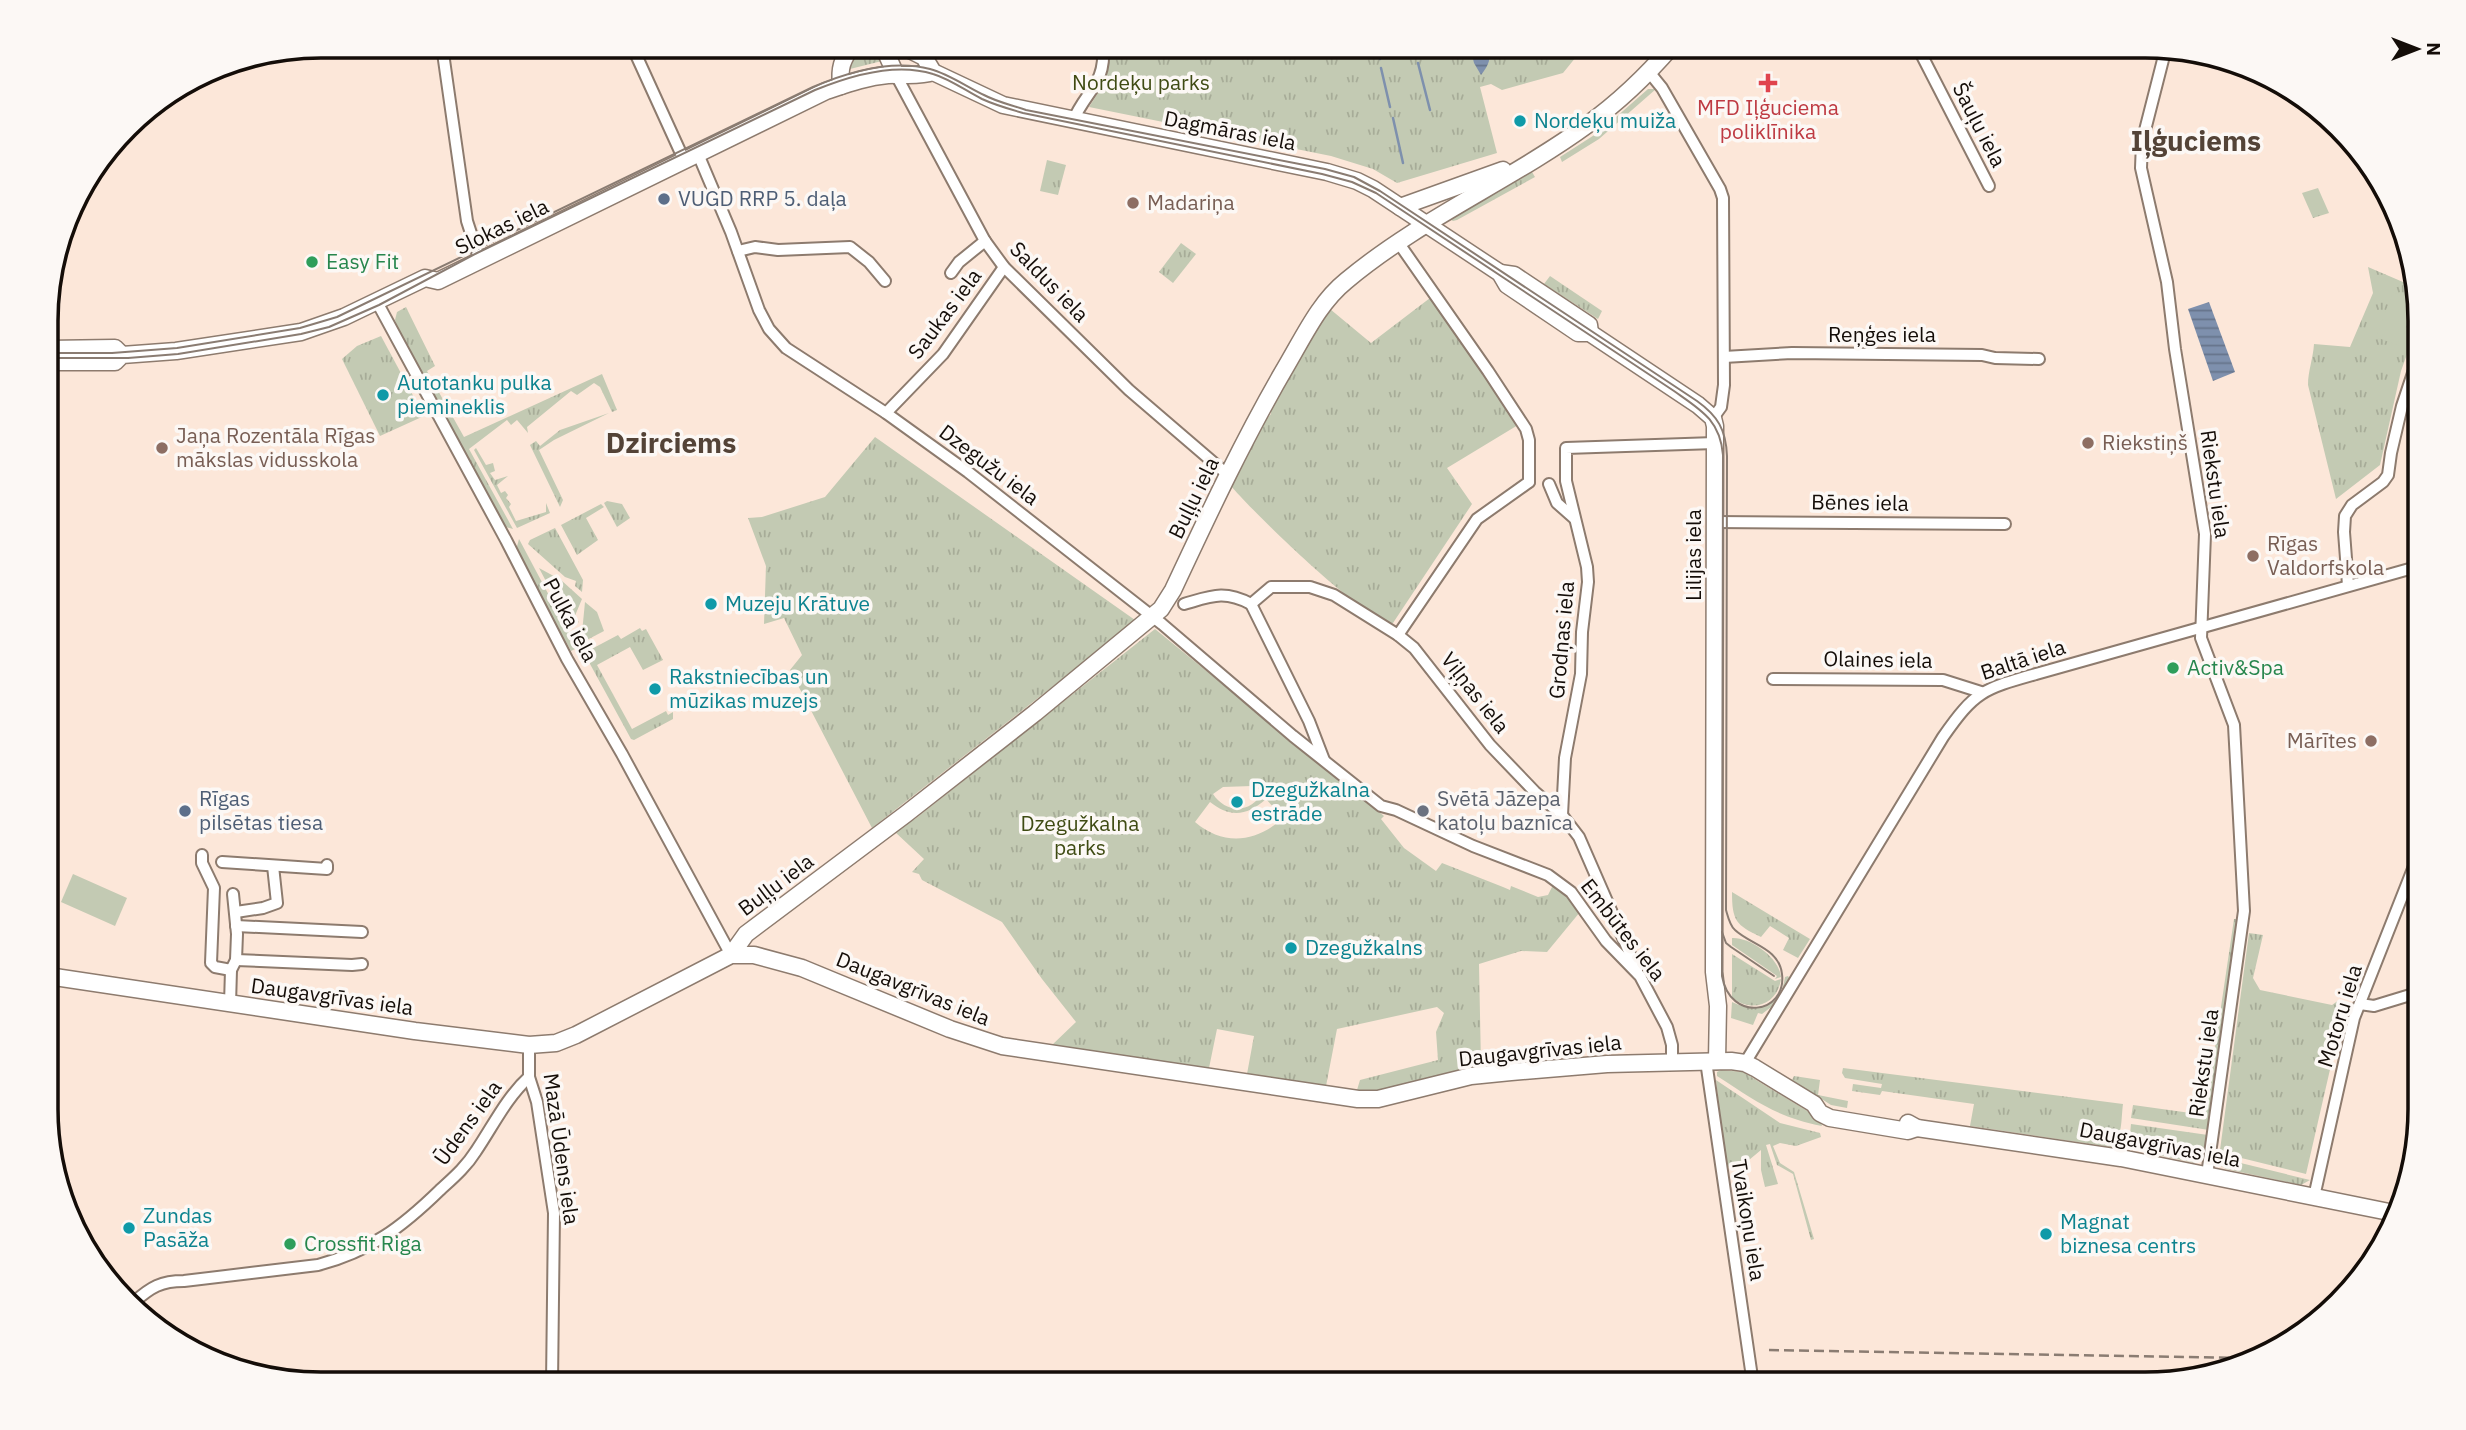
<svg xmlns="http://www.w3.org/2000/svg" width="2466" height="1430" font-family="'IBM Plex Sans',sans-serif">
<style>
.grass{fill:url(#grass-tufts);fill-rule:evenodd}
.garden{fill:#c3cab3}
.water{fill:url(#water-rules)}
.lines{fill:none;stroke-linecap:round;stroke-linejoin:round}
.stream{stroke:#7e90ad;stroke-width:2.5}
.street-casing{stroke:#8d7b6e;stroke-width:14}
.secondary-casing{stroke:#8d7b6e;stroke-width:19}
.street{stroke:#fff;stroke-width:10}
.secondary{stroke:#fff;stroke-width:16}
.tram{stroke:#8a7c72;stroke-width:2}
.rail{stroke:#8a7c72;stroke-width:2.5;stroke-dasharray:10 5;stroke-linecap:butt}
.health-dot{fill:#e0444e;stroke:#fcf8f5;stroke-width:2.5}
.culture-dot{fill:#0f9aa8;stroke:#fcf8f5;stroke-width:2.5}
.service-dot{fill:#5c6f8a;stroke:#fcf8f5;stroke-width:2.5}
.education-dot{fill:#8d6e63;stroke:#fcf8f5;stroke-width:2.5}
.leisure-dot{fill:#2e9e5b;stroke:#fcf8f5;stroke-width:2.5}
.worship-dot{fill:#6b7280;stroke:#fcf8f5;stroke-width:2.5}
.labels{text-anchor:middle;stroke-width:7;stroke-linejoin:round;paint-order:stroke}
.park-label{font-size:21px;fill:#3f4b13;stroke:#fcf8f5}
.health-label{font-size:21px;fill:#be3a42;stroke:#fcf8f5}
.culture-label{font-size:21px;fill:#0d838f;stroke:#fcf8f5;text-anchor:start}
.street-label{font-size:21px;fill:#140d08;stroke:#fcf8f5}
.service-label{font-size:21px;fill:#4e5e75;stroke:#fcf8f5;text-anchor:start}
.education-label{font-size:21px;fill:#785e54;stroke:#fcf8f5;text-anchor:start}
.leisure-label{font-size:21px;fill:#27864d;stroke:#fcf8f5;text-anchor:start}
.worship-label{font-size:21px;fill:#5b616d;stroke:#fcf8f5;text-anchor:start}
.district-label{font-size:28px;font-weight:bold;fill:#534337;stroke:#fcf8f5}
.rim{fill:none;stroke:#140d08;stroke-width:3.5}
</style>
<defs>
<pattern id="grass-tufts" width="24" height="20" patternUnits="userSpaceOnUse" patternTransform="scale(1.75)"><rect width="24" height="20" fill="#c3cab3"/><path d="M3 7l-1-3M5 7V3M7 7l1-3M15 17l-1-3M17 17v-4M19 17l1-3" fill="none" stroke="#a7ac98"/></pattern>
<pattern id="water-rules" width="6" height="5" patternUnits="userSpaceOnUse" patternTransform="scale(1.75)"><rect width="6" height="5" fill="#7e90ad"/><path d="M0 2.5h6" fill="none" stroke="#66748b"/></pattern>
</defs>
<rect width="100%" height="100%" fill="#fce7d9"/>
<g class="grass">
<polygon points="858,46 877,46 882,61 850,69 848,67"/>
<path d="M1109,46H1585L1563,73L1502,90L1491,84L1480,87L1497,153L1397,183L1373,169L1331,156L1089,107C1104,85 1110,73 1109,46Z"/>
<polygon points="1648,89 1656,89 1599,139 1562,162 1560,157 1599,132"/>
<polygon points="1047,160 1066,165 1058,195 1040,191"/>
<polygon points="1532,172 1535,177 1457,220 1453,221 1448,218"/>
<polygon points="2318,188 2329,213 2313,218 2302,193"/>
<polygon points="1181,243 1196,254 1173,283 1159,272"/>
<path d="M2368,267L2417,288L2420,318L2401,371L2380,465L2336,499L2308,385C2308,371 2313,359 2314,344L2350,347L2373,293Z"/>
<polygon points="1550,276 1602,311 1598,319 1544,284"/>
<path d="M1430,298L1518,425L1447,468L1472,504L1393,623C1367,624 1251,510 1231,486L1264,421L1271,414V407L1330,309L1371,343Z"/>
<polygon points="406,307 435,366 427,371 464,437 602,374 617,410 612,412 600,387 594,383 577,395 571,391 527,427 528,433 517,420 511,425 507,420 469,449 513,529 506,527 501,522 397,327 395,320 397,312"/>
<polygon points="381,336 424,416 380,436 342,359 357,346"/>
<polygon points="609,413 554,440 539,450 563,500 560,507 530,445 536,441 540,446 560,430"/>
<polygon points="875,437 1135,620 1130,626 872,828 790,670 802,655 784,618 764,624 766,566 748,518 762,517 825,497"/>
<polygon points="476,448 486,465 493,463 495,471 490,473 495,480 508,476 497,485 501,493 505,491 508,495 506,498 511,504 509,507 516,521 546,512 546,503 550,513 517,528 474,450"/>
<polygon points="607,501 622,504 630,518 617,527 604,503"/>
<polygon points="601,504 604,507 586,518 598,540 577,555 561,525"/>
<polygon points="555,528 583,580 582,592 575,586 576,581 565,577 528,544 530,540"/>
<polygon points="519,539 577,648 571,651 516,550"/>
<polygon points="539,568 561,580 582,599 574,618 579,622 570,627"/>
<polygon points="585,602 597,612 604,631 581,643"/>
<polygon points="640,628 642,631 646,629 663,660 643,670 630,647 597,665 632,729 666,711 668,715 673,712 673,719 634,740 631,739 584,653 618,635 621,639"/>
<path d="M1155,629L1384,816L1381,819L1404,848L1436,871L1442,863L1503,887L1510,890L1511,886L1538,897L1548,895L1554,883L1562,889L1580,912L1547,952L1521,951L1479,964L1481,1065L1375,1092L1357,1090L1360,1080L1438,1060L1436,1032L1444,1013L1437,1007L1337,1029L1326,1086L1247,1074L1254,1036L1217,1029L1209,1068L1052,1045L1076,1022L1042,979L1002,922L922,880L919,874L912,872L924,859L895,832L901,825L915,819ZM1252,786L1263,791C1252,814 1226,814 1213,794L1223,787ZM1266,799L1283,818C1256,843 1223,846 1195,822L1210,802C1230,818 1247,816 1266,799Z"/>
<path d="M1732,892L1810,939L1798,958L1783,950L1789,938L1770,926L1761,937C1736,925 1732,921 1732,892Z"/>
<polygon points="2234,919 2237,919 2209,1130 2131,1118 2133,1105 2205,1115"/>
<polygon points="2249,933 2263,935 2253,978 2260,990 2332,1005 2339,1000 2351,1003 2340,1026 2306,1174 2221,1153 2220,1150"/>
<path d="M1732,938C1750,937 1779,957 1781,977L1775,979L1777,976L1732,945Z"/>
<path d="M1732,954L1775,981L1781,979C1777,1005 1753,1013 1732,998Z"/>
<path d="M1788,976L1790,979L1775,1004L1762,1014L1758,1013L1753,1025L1731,1018L1732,1002C1757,1015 1781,1007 1785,977Z"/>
<path d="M1843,1068L2123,1104C2121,1118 2123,1138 2111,1147L1970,1126L1974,1104L1882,1091L1880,1095L1852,1091L1853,1084L1881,1088L1882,1084L1845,1078L1842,1073Z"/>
<path d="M1721,1070L1743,1072L1819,1118L1822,1126C1776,1117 1756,1101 1717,1076V1072Z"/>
<polygon points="1794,1076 1820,1080 1818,1095 1848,1101 1847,1108 1831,1105 1792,1080"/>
<polygon points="1716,1080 1780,1123 1820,1133 1821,1137 1796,1146 1780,1143 1773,1146 1780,1163 1794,1172 1814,1239 1811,1240 1793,1174 1777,1165 1770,1144 1766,1145 1778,1184 1765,1187 1761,1170 1761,1150 1743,1165 1726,1167"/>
<polygon points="2131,1124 2208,1135 2206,1151 2129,1144"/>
<polygon points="2131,1147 2206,1155 2203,1160 2195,1163 2135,1150"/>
<polygon points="2216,1157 2310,1180 2301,1185 2226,1169 2221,1166"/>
</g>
<g class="garden">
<polygon points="2393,292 2416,301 2399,346 2376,337"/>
<path d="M48,765C62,785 61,811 48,832Z"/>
<polygon points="73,874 127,898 115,926 61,902"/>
</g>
<g class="water">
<path d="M1470,46H1487C1492,59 1489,64 1481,75L1474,63Z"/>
<polygon points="2209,302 2235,372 2213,381 2188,309"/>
</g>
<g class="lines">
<g class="stream">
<polyline points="1377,46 1380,59"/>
<polyline points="1418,63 1430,110"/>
<polyline points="1381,68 1390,107"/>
<polyline points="1393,118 1403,163"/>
</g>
<defs>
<g id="street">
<polyline points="442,46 467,221 480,261"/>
<polyline points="632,46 684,160"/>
<polyline points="1917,46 1989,186"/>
<polyline points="2166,48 2142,142 2141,168 2167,282 2175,349 2205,534 2201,638 2234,725 2244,911 2207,1175"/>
<polyline points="1649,72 1662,88 1720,189 1723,198 1724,385 1721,407 1713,418"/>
<polyline points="896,75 985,241 1004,267 1129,390 1228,475"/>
<path d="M1073,121C1086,90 1106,85 1103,46"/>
<polyline points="698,154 731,232 759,310 769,329 786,348 886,413 968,472 1162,624 1293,736 1381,806 1396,810 1473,846 1548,875 1571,892 1606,941 1640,976 1667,1027 1672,1045 1672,1061"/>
<polyline points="1398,242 1488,371 1526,429 1529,440 1529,482"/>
<polyline points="738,251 755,247 778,250 850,247 869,262 885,281"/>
<polyline points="951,273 959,262 985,241"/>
<polyline points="377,302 506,540 567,659 622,754 731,955"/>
<polyline points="1724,357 1792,353 1982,355 1995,358 2039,359"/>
<polyline points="886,413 943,354 1004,267"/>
<polyline points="1549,484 1557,503 1574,518"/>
<polyline points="1715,522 2005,524"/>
<polyline points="2348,585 2344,532 2345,516 2352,505 2383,482 2388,475 2391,453 2402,406 2420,352"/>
<path d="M1184,604C1212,596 1224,590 1251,604"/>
<polyline points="1251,604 1271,587 1310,587 1334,595 1398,635 1414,648 1490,745 1535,792 1562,815 1579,837 1637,970"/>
<polyline points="1251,604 1309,721 1324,760"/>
<polyline points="1398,635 1477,519 1529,482"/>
<polyline points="1773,679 1943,680 1981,692"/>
<polyline points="1562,815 1565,758 1581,674 1582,632 1588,582 1587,567 1566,481 1566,448 1715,443"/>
<polyline points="202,855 202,863 214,888 211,963 215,967 231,970"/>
<polyline points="222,862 327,869 327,865"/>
<polyline points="236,912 263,908 277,903 273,866"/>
<polyline points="236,926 362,932"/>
<polyline points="236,960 352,965 362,964"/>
<polyline points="230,1004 231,970 236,960 237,934 233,894"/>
<polyline points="2360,1004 2374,1006 2420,992"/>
<polyline points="529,1045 529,1077 537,1102 554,1213 552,1384"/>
<polyline points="1706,1061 1753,1384"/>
<path d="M1745,1063L1943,737C1975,691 1983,689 2036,674L2420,566"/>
<polyline points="2314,1197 2354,1018 2420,851"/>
<path d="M134,1302C151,1287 161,1281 184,1281L318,1265C370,1251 401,1228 440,1190C453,1178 466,1167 476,1151C493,1126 506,1098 529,1077"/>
</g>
<g id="secondary">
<polyline points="883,46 896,75"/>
<polyline points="902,46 924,57 933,72 1003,105 1327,172 1357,181 1373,189 1500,273 1507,285 1578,333 1590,333 1698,405 1713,418 1715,426 1714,972 1718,1006 1717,1061"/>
<path d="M841,86C839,68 842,60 852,46"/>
<polyline points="1400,207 1503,170"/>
<polyline points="1500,273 1514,275 1589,325 1590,333"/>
<polyline points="48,349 115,348 122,355"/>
<path d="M48,362H115L122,355L176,351L301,332L344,317L425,278L438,281L826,91C847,84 866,77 888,75C903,74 919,77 933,72"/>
<path d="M731,955L746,934L906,814L1035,713L1161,609L1173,590C1209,513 1245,436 1288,363C1305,334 1320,302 1346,281C1420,219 1510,181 1587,125C1619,102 1647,75 1672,46"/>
<polyline points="48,976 415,1031 529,1045 556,1043 576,1035 731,955 754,955 802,968 950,1029 1002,1046 1358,1099 1378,1099 1471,1076 1511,1072 1607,1064 1731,1061 1745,1063 1755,1068 1814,1104 1820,1113 1830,1118 1908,1131 1917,1128"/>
<polyline points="1908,1123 1917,1128 2121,1158 2394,1213"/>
</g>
</defs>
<use href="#street" class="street-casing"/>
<use href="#secondary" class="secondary-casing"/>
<use href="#street" class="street"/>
<use href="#secondary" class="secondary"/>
<g class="tram">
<path d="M48,353H112L177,348L300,328L337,317L813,87C848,72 892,59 930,69C949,74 967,87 984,95C997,102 1012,105 1026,110L1325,169L1354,177L1380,191L1697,401C1718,416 1726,430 1727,456L1726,910C1728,917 1730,926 1735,930C1751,945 1779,948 1782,974C1787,1014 1730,1023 1722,976L1723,455C1720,420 1701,410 1674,391L1376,193L1352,182L1322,174L1023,113C1009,109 995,105 982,99C966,91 950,79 933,74C896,62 849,76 815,90L477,253L379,305L329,327L301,334L178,354L128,358H48"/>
<polyline points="1722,932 1726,943 1731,947 1774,976"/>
</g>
<polyline class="rail" points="1769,1350 2249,1358"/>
</g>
<path class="health-dot" d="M1764.5 72.5h7v7h7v7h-7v7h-7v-7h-7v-7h7z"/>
<g class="culture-dot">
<circle cx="1520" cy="121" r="7"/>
<circle cx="383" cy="395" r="7"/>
<circle cx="711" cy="604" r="7"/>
<circle cx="655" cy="689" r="7"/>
<circle cx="1237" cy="802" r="7"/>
<circle cx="1291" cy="948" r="7"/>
<circle cx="129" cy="1228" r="7"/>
<circle cx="2046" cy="1234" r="7"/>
</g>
<g class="service-dot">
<circle cx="664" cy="199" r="7"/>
<circle cx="185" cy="811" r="7"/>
</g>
<g class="education-dot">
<circle cx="1133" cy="203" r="7"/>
<circle cx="2088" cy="443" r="7"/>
<circle cx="162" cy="448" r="7"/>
<circle cx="2253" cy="556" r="7"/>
<circle cx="2371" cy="741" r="7"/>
</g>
<g class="leisure-dot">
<circle cx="312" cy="262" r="7"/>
<circle cx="2173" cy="668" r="7"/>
<circle cx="290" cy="1244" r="7"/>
</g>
<circle class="worship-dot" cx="1423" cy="811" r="7"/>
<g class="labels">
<g class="park-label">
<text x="1141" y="90">Nordeķu parks</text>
<text x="1080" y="831">Dzegužkalna<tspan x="1080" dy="24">parks</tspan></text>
</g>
<g class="health-label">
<text x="1768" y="115">MFD Iļģuciema<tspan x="1768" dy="24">poliklīnika</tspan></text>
</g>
<g class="culture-label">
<text x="1534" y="128">Nordeķu muiža</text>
<text x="397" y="390">Autotanku pulka<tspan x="397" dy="24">piemineklis</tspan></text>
<text x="725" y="611">Muzeju Krātuve</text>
<text x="669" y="684">Rakstniecības un<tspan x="669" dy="24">mūzikas muzejs</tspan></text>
<text x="1251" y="797">Dzegužkalna<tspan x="1251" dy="24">estrāde</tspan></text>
<text x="1305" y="955">Dzegužkalns</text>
<text x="143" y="1223">Zundas<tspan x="143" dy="24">Pasāža</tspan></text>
<text x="2060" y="1229">Magnat<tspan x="2060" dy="24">biznesa centrs</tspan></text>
</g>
<g class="street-label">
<text transform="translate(1979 125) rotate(63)" y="7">Šauļu iela</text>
<text transform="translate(1230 131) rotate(11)" y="7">Dagmāras iela</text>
<text transform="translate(502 227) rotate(-26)" y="7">Slokas iela</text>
<text transform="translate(1049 282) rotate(46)" y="7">Saldus iela</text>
<text transform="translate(945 314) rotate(-53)" y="7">Saukas iela</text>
<text x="1882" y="342">Reņģes iela</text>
<text transform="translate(989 465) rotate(37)" y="7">Dzegužu iela</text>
<text transform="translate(2215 484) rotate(82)" y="7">Riekstu iela</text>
<text transform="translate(1194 498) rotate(-64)" y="7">Buļļu iela</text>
<text transform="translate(1860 503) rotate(1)" y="7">Bēnes iela</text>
<text transform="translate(1694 555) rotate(-90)" y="7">Lilijas iela</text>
<text transform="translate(570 620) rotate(62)" y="7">Pulka iela</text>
<text transform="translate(1562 640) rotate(-85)" y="7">Grodņas iela</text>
<text transform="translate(1878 660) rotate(1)" y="7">Olaines iela</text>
<text transform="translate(2023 660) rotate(-18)" y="7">Baltā iela</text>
<text transform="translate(1475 693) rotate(52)" y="7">Viļņas iela</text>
<text transform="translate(776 885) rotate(-37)" y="7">Buļļu iela</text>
<text transform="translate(1623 930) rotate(52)" y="7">Embūtes iela</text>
<text transform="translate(913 989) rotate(22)" y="7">Daugavgrīvas iela</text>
<text transform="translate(332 997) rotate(8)" y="7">Daugavgrīvas iela</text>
<text transform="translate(2340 1016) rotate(-73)" y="7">Motoru iela</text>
<text transform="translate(1540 1051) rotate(-6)" y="7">Daugavgrīvas iela</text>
<text transform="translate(2204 1063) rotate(-82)" y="7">Riekstu iela</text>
<text transform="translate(468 1123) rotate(-54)" y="7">Ūdens iela</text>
<text transform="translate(2160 1145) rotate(11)" y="7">Daugavgrīvas iela</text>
<text transform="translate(561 1149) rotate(82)" y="7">Mazā Ūdens iela</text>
<text transform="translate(1748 1220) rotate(81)" y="7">Tvaikoņu iela</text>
</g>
<g class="service-label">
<text x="678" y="206">VUGD RRP 5. daļa</text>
<text x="199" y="806">Rīgas<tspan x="199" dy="24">pilsētas tiesa</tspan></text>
</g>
<g class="education-label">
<text x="1147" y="210">Madariņa</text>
<text x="176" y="443">Jaņa Rozentāla Rīgas<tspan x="176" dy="24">mākslas vidusskola</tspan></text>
<text x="2102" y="450">Riekstiņš</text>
<text x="2267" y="551">Rīgas<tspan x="2267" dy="24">Valdorfskola</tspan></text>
<text x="2357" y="748" text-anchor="end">Mārītes</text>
</g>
<g class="leisure-label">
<text x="326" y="269">Easy Fit</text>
<text x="2187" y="675">Activ&amp;Spa</text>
<text x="304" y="1251">Crossfit Riga</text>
</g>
<g class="worship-label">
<text x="1437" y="806">Svētā Jāzepa<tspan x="1437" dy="24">katoļu baznīca</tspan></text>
</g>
<g class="district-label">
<text x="2196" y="151">Iļģuciems</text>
<text x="671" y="453">Dzirciems</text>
</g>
</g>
<path d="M0 0H2466V1430H0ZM321 58H2145A263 263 0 0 1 2408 321V1109A263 263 0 0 1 2145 1372H321A263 263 0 0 1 58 1109V321A263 263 0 0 1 321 58Z" fill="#fcf8f5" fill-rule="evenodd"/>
<path class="rim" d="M321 58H2145A263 263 0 0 1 2408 321V1109A263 263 0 0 1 2145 1372H321A263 263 0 0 1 58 1109V321A263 263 0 0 1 321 58Z"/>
<g transform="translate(2417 49) rotate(90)" stroke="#fcf8f5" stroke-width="5" paint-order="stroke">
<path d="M0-5L12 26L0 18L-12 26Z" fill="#140d08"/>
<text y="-10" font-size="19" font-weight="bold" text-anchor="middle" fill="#140d08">N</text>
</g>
</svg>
